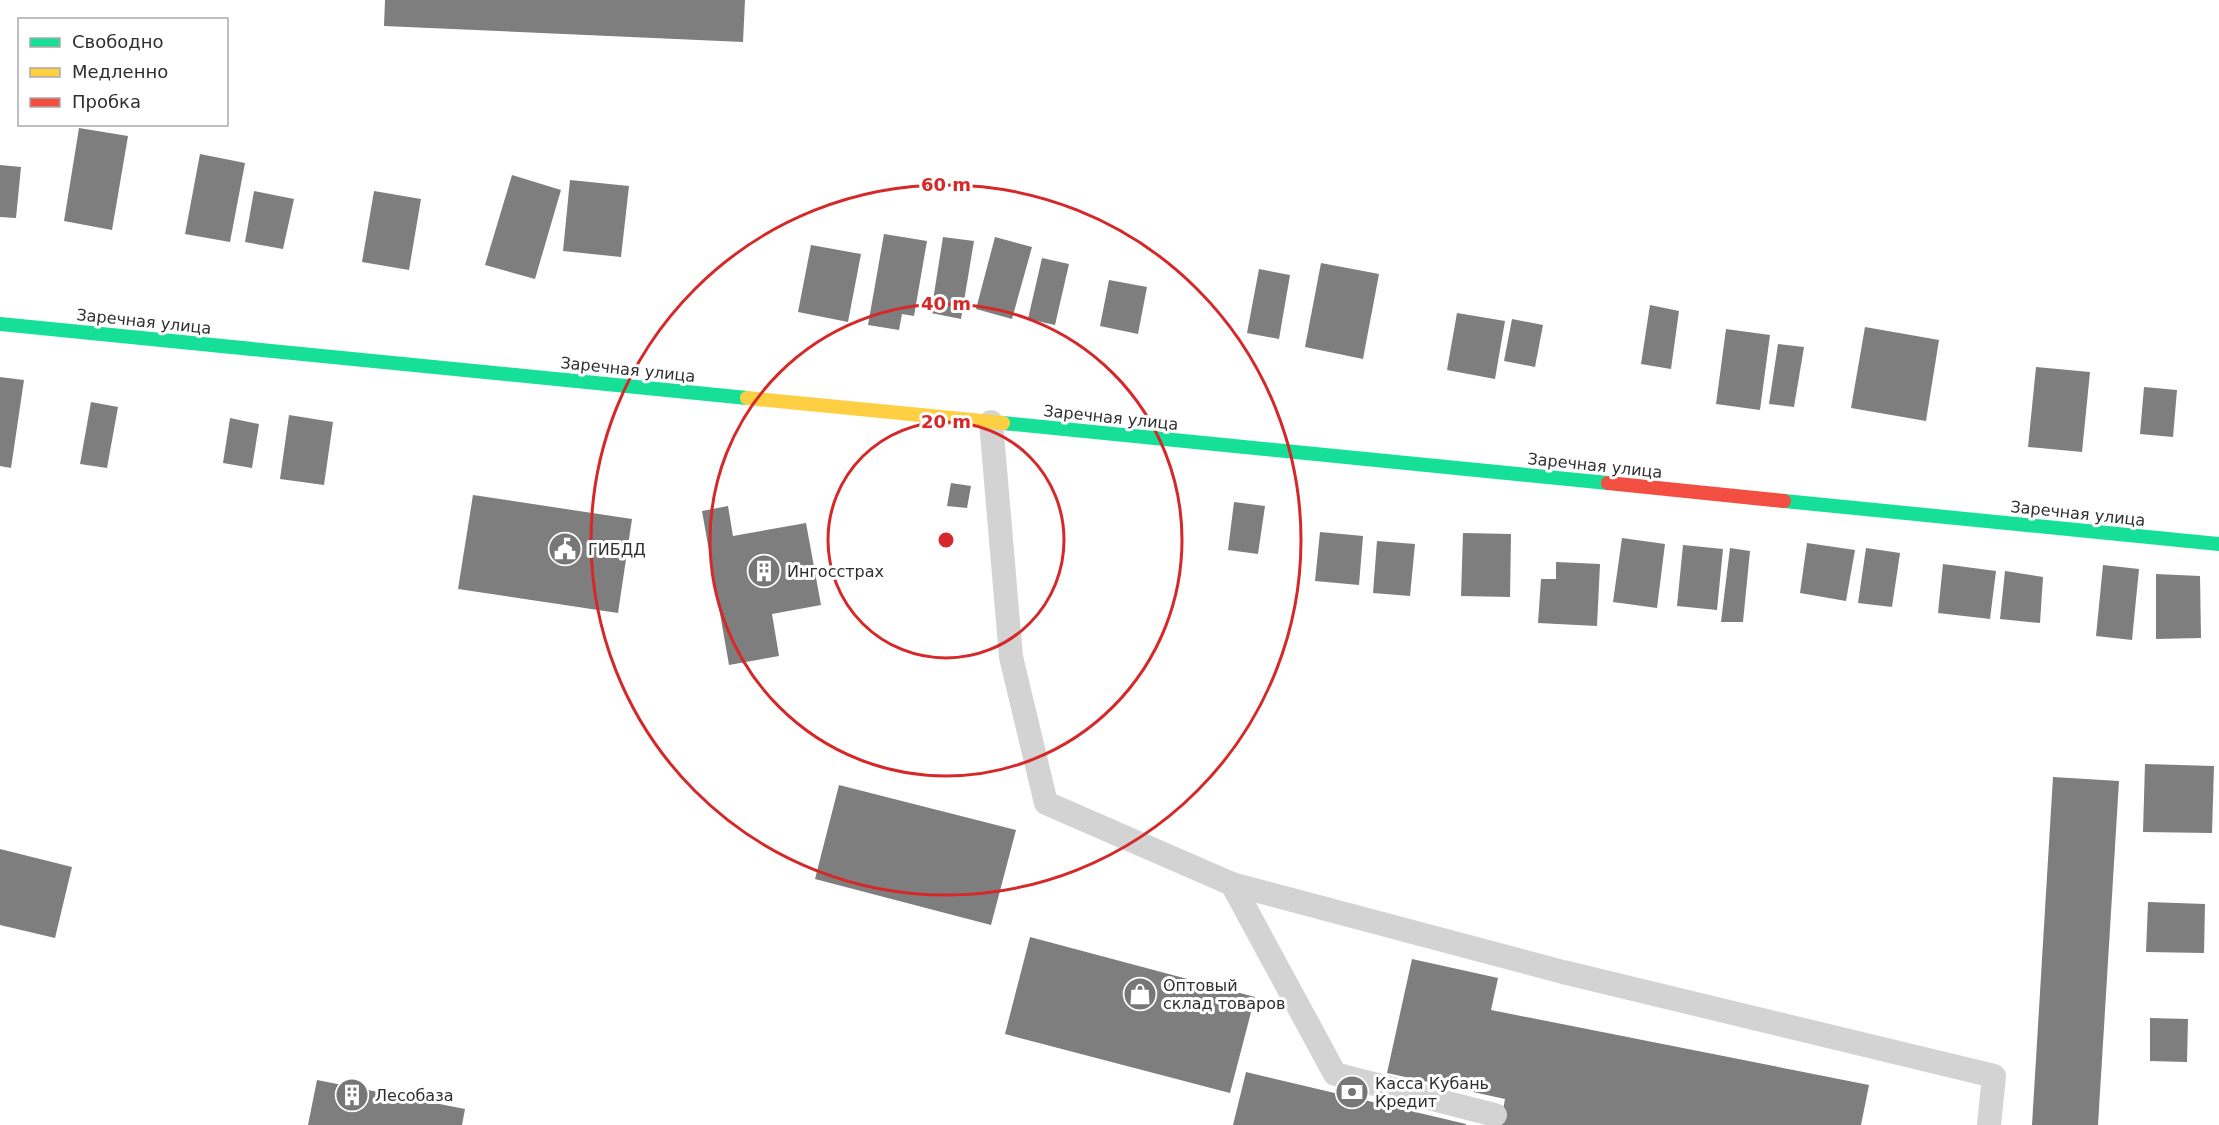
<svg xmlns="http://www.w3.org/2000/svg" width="2219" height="1125" font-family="'DejaVu Sans',sans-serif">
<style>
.building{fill:#7e7e7e}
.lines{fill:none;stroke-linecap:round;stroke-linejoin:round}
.lane{stroke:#d3d3d3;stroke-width:24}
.fast{stroke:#16e098;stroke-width:14}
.slow{stroke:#ffcf43;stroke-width:14}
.jam{stroke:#f24e42;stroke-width:14}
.ring{fill:none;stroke:#d62828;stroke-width:3}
.labels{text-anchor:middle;stroke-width:6;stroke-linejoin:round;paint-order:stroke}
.street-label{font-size:16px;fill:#2e2e2e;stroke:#fff}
.poi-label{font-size:16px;fill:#2e2e2e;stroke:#fff;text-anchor:start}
.centre{fill:#d62828;stroke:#fff;stroke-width:3}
.ring-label{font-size:18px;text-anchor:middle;font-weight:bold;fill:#d62828;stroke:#fff;stroke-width:6;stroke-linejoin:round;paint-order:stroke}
</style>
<rect width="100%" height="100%" fill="#fff"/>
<g class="building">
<polygon points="385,0 745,0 743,42 384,26"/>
<polygon points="79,128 128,136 112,230 64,221"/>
<polygon points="200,154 245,163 230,242 185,234"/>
<polygon points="0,165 21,167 16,218 0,217"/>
<polygon points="512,175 561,190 535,279 485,265"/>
<polygon points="570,180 629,186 621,257 563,251"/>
<polygon points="254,191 294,199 283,249 245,242"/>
<polygon points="374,191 421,199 409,270 362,262"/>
<polygon points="884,234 927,241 914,316 902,314 899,330 868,325"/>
<polygon points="943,237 974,241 961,319 931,313"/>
<polygon points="995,237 1032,247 1012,319 976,309"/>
<polygon points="811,245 861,254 848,322 798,312"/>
<polygon points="1042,258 1069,264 1055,325 1028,319"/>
<polygon points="1321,263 1379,274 1363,359 1305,347"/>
<polygon points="1259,269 1290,275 1279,339 1247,333"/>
<polygon points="1109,280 1147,287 1138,334 1100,326"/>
<polygon points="1650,305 1679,311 1671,369 1641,364"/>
<polygon points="1457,313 1505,321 1495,379 1447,370"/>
<polygon points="1512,319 1543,325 1535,367 1504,361"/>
<polygon points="1865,327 1939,340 1926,421 1851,408"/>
<polygon points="1726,329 1770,335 1760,410 1716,404"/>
<polygon points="1778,344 1804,347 1794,407 1769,404"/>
<polygon points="2036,367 2090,372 2082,452 2028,447"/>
<polygon points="0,377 24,380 11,468 0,466"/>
<polygon points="2144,387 2177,390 2173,437 2140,434"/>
<polygon points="91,402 118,407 107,468 80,464"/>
<polygon points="289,415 333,422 324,485 280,479"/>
<polygon points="230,418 259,424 252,468 223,463"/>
<polygon points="951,483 971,486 967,508 947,506"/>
<polygon points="473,495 632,519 618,613 458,589"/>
<polygon points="1234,502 1265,506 1258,554 1228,550"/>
<polygon points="728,506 733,536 806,523 821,605 772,614 779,656 729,665 702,511"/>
<polygon points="1320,532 1363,536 1359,585 1315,581"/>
<polygon points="1463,533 1511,534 1510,597 1461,596"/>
<polygon points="1622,538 1665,544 1657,608 1613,602"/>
<polygon points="1377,541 1415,544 1410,596 1373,593"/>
<polygon points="1807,543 1855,550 1846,601 1800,593"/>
<polygon points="1683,545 1723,549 1717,610 1677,606"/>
<polygon points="1730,548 1750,551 1743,622 1721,622"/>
<polygon points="1866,548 1900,553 1892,607 1858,603"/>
<polygon points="1556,562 1600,564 1597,626 1538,623 1541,579 1556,579"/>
<polygon points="1943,564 1996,571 1990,619 1938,613"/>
<polygon points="2103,565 2139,569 2132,640 2096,636"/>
<polygon points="2005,571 2043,577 2040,623 2000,619"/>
<polygon points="2156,574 2200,576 2201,638 2156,639"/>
<polygon points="2145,764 2214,766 2212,833 2143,832"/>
<polygon points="2053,777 2119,781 2098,1125 2032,1125"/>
<polygon points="839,785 1016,830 991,925 815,879"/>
<polygon points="0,849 72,867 55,938 0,925"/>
<polygon points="2148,902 2205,904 2204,953 2146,952"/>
<polygon points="1030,937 1255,997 1230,1093 1005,1034"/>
<polygon points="1412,959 1498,978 1491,1010 1869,1085 1861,1125 1500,1125 1505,1099 1387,1073"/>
<polygon points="2150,1018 2188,1019 2187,1062 2150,1061"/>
<polygon points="1246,1072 1466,1124 1466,1125 1233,1125"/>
<polygon points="317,1080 465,1109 462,1125 308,1125"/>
</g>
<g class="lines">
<g class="lane">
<polyline points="991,422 1011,657 1046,803 1232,884 1563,972 1994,1076 1989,1125"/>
<polyline points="1232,884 1335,1074 1495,1115"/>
</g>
<g class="fast">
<polyline points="0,324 747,398"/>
<polyline points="1003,423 1608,483"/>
<polyline points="1784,501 2219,544"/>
</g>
<polyline class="slow" points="747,398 1003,423"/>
<polyline class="jam" points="1608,483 1784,501"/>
</g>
<g class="ring">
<circle cx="946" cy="540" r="118"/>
<circle cx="946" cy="540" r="236"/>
<circle cx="946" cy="540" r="355"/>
</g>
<defs>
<symbol id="civic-disc" viewBox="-11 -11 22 22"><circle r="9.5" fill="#777" stroke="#fff"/><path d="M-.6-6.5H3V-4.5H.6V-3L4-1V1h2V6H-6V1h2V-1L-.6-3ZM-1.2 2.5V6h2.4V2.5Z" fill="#fff"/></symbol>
<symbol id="building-disc" viewBox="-11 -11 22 22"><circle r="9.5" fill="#777" stroke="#fff"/><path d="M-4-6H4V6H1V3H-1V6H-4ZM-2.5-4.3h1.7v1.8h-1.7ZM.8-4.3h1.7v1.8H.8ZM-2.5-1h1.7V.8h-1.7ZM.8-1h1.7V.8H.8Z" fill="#fff"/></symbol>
<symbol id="shop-disc" viewBox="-11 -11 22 22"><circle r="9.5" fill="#777" stroke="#fff"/><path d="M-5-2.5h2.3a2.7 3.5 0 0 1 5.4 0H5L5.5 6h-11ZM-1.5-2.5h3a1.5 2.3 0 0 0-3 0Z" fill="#fff"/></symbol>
<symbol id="bank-disc" viewBox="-11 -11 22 22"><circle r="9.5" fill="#777" stroke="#fff"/><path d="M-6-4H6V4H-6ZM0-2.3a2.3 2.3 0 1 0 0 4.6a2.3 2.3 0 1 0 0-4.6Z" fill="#fff"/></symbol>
</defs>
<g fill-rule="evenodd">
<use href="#civic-disc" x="546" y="530" width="38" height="38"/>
<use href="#building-disc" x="745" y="552" width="38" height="38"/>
<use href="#shop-disc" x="1121" y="975" width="38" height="38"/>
<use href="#bank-disc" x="1333" y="1073" width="38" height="38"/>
<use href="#building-disc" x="333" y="1076" width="38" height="38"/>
</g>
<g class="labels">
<g class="street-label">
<text transform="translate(144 321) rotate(6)" y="6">Заречная улица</text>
<text transform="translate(628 369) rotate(6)" y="6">Заречная улица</text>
<text transform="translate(1111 417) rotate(6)" y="6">Заречная улица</text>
<text transform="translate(1595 465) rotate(6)" y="6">Заречная улица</text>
<text transform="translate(2078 513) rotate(6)" y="6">Заречная улица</text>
</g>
<g class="poi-label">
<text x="588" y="555">ГИБДД</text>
<text x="787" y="577">Ингосстрах</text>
<text x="1163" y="991">Оптовый<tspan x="1163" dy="18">склад товаров</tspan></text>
<text x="1375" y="1089">Касса Кубань<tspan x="1375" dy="18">Кредит</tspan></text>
<text x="375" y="1101">Лесобаза</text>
</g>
</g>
<circle cx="946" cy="540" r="9" class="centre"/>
<g class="ring-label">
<text x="946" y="191">60 m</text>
<text x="946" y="310">40 m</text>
<text x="946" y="428">20 m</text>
</g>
<rect x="18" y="18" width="210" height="108" fill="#ffffff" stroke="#ababab" stroke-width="1.5"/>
<rect x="30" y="38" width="30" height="9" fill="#16e098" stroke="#ababab" stroke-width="1.5"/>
<text x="72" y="48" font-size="18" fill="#2e2e2e">Свободно</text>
<rect x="30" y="68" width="30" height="9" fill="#ffcf43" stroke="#ababab" stroke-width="1.5"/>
<text x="72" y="78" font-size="18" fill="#2e2e2e">Медленно</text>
<rect x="30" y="98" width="30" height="9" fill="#f24e42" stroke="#ababab" stroke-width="1.5"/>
<text x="72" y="108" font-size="18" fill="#2e2e2e">Пробка</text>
</svg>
